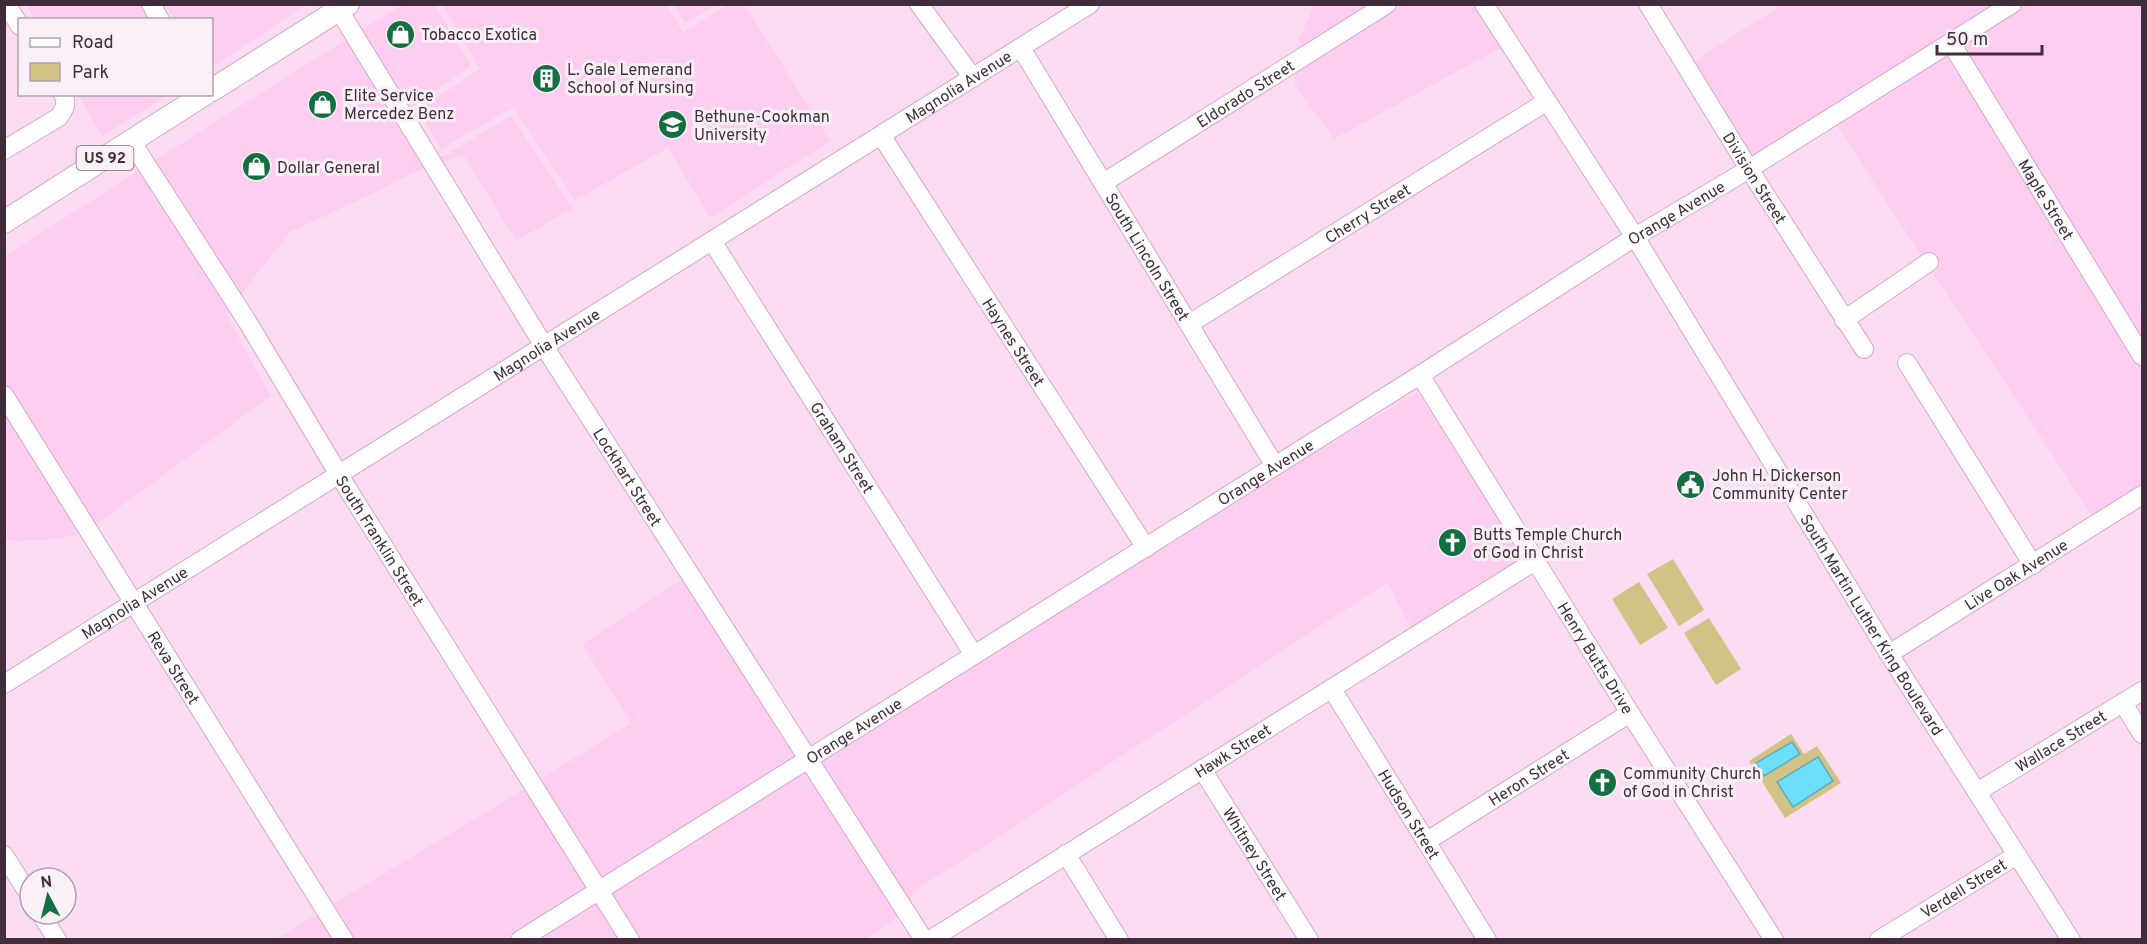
<svg xmlns="http://www.w3.org/2000/svg" width="2147" height="944" font-family="Overpass,sans-serif">
<style>
.built{fill:#fecef1}
.green{fill:#d1c285}
.water{fill:#6cdffb;stroke:#5fa9c1;stroke-width:1.5}
.lines{fill:none;stroke-linecap:round;stroke-linejoin:round}
.minor-casing{stroke:#d8a5cb;stroke-width:20}
.major-casing{stroke:#d8a5cb;stroke-width:24}
.minor{stroke:#fff;stroke-width:18}
.major{stroke:#fff;stroke-width:22}
.labels{text-anchor:middle;stroke-width:6;stroke-linejoin:round;paint-order:stroke}
.shield{fill:#fbf0f8;stroke:#786774;stroke-width:1.5}
.shield-label{font-size:15px;font-weight:bold;fill:#402c3b}
.poi-label{font-size:16px;fill:#402c3b;stroke:#fbf0f8;text-anchor:start}
.street-label{font-size:16px;fill:#402c3b;stroke:#fbf0f8}
</style>
<rect width="100%" height="100%" fill="#fcdcf3"/>
<g class="built">
<polygon points="26,5 142,5 152,19 35,19"/>
<polygon points="165,5 305,5 212,67 212,20 174,19"/>
<polygon points="402,5 435,5 471,66 412,107 412,113 436,153 439,156 444,156 511,116 570,204 575,207 516,241 463,154 440,163 360,31"/>
<polygon points="442,5 667,5 683,32 728,5 745,5 830,141 710,218 668,148 575,200 513,107 441,149 418,110 480,69"/>
<polygon points="674,5 716,5 685,23"/>
<polygon points="1314,5 1372,5 1297,51 1298,42"/>
<polygon points="1402,5 1475,5 1502,47 1334,139 1295,85 1296,71"/>
<polygon points="1781,5 1997,5 1751,159 1692,63"/>
<polygon points="2027,5 2142,5 2142,342 1961,46"/>
<polygon points="347,39 426,168 406,176 378,191 290,232 240,296 153,161"/>
<polygon points="1949,53 2142,371 2142,486 2093,517 1931,270 1939,264 1932,251 1922,257 1837,126 1760,172"/>
<polygon points="78,95 168,95 102,136"/>
<polygon points="141,169 231,309 226,315 271,396 94,526 5,382 5,256"/>
<polygon points="1417,392 1525,558 1411,630 1388,582 915,891 908,902 818,763 1236,500"/>
<polygon points="4,409 81,533 56,539 17,541 5,539 4,430 6,426"/>
<polygon points="683,579 796,757 601,880 539,780 631,723 582,644"/>
<polygon points="805,770 899,915 895,920 865,939 639,939 609,893"/>
<polygon points="526,788 588,887 505,939 353,939 332,905"/>
<polygon points="597,901 621,940 535,940"/>
<polygon points="319,913 335,940 275,940"/>
</g>
<g class="green">
<polygon points="1673,559 1704,610 1679,626 1647,574"/>
<polygon points="1639,582 1668,628 1640,645 1612,599"/>
<polygon points="1709,618 1741,669 1716,685 1684,633"/>
<polygon points="1791,734 1804,754 1817,746 1841,783 1785,818 1749,761"/>
</g>
<g class="water">
<polygon points="1792,742 1800,754 1764,776 1756,763"/>
<polygon points="1818,757 1833,781 1793,807 1777,782"/>
</g>
<g class="lines">
<defs>
<g id="minor">
<polyline points="6,4 20,26"/>
<polyline points="151,4 160,20"/>
<polyline points="919,4 973,78"/>
<path id="s1" d="M1484,4L1635,237L1889,654L2071,940"/>
<path id="s2" d="M1648,4L1749,169L1864,349"/>
<path id="s3" d="M339,10L544,346L924,940"/>
<path id="s4" d="M1951,43L2142,356"/>
<path id="s5" d="M1021,48L1275,466"/>
<path id="s6" d="M881,135L1146,548"/>
<path id="s7" d="M131,141L247,321L344,483L630,940"/>
<path d="M4,150L59,117C64,110 68,103 63,94"/>
<path id="s8" d="M1103,183L1387,4"/>
<path id="s9" d="M712,241L974,655"/>
<polyline points="1844,320 1929,262"/>
<path id="s10" d="M1189,324L1546,102"/>
<polyline points="1907,363 2033,565"/>
<path id="s11" d="M1420,375L1630,713L1774,940"/>
<path id="s12" d="M4,395L344,940"/>
<path id="s13" d="M1889,654L2142,495"/>
<path id="s14" d="M4,684L1090,4"/>
<path id="s15" d="M1332,689L1487,940"/>
<polyline points="2123,703 2142,734"/>
<path id="s16" d="M1202,769L1309,940"/>
<path id="s17" d="M1977,792L2142,691"/>
<path id="s18" d="M1427,841L1630,713"/>
<polyline points="1066,854 1119,940"/>
<polyline points="4,855 30,896"/>
<polyline points="41,914 57,940"/>
<path id="s19" d="M520,940L1420,375L1635,237L1749,169L2012,4"/>
<path id="s20" d="M930,940L1535,561"/>
<path id="s21" d="M1879,940L2017,855"/>
</g>
<g id="major">
<polyline points="212,90 348,4"/>
<polyline points="4,222 205,94"/>
</g>
</defs>
<use href="#minor" class="minor-casing"/>
<use href="#major" class="major-casing"/>
<use href="#minor" class="minor"/>
<use href="#major" class="major"/>
</g>
<defs>
<symbol id="shop-disc" viewBox="-11 -11 22 22"><circle r="9.5" fill="#136e42" stroke="#fbf0f8"/><path d="M-5-2.5h2.3a2.7 3.5 0 0 1 5.4 0H5L5.5 6h-11ZM-1.5-2.5h3a1.5 2.3 0 0 0-3 0Z" fill="#fff"/></symbol>
<symbol id="building-disc" viewBox="-11 -11 22 22"><circle r="9.5" fill="#136e42" stroke="#fbf0f8"/><path d="M-4-6H4V6H1V3H-1V6H-4ZM-2.5-4.3h1.7v1.8h-1.7ZM.8-4.3h1.7v1.8H.8ZM-2.5-1h1.7V.8h-1.7ZM.8-1h1.7V.8H.8Z" fill="#fff"/></symbol>
<symbol id="university-disc" viewBox="-11 -11 22 22"><circle r="9.5" fill="#136e42" stroke="#fbf0f8"/><path d="M0-5L7-2L0 1L-7-2ZM-4 1L0 2.5L4 1V4Q0 6-4 4Z" fill="#fff"/></symbol>
<symbol id="civic-disc" viewBox="-11 -11 22 22"><circle r="9.5" fill="#136e42" stroke="#fbf0f8"/><path d="M-.6-6.5H3V-4.5H.6V-3L4-1V1h2V6H-6V1h2V-1L-.6-3ZM-1.2 2.5V6h2.4V2.5Z" fill="#fff"/></symbol>
<symbol id="church-disc" viewBox="-11 -11 22 22"><circle r="9.5" fill="#136e42" stroke="#fbf0f8"/><path d="M-1.2-6h2.4v3.5h3.3v2.4h-3.3V6h-2.4V-.1h-3.3v-2.4h3.3Z" fill="#fff"/></symbol>
</defs>
<g fill-rule="evenodd">
<use href="#shop-disc" x="384" y="18" width="33" height="33"/>
<use href="#building-disc" x="530" y="62" width="33" height="33"/>
<use href="#shop-disc" x="306" y="88" width="33" height="33"/>
<use href="#university-disc" x="656" y="108" width="33" height="33"/>
<use href="#shop-disc" x="240" y="150" width="33" height="33"/>
<use href="#civic-disc" x="1674" y="468" width="33" height="33"/>
<use href="#church-disc" x="1436" y="526" width="33" height="33"/>
<use href="#church-disc" x="1586" y="766" width="33" height="33"/>
</g>
<g class="labels">
<rect class="shield" x="76.5" y="146" width="57" height="24" rx="4.5"/>
<g class="shield-label">
<text x="105" y="163">US 92</text>
</g>
<g class="poi-label">
<text x="421" y="40">Tobacco Exotica</text>
<text x="567" y="75">L. Gale Lemerand<tspan x="567" dy="18">School of Nursing</tspan></text>
<text x="344" y="101">Elite Service<tspan x="344" dy="18">Mercedez Benz</tspan></text>
<text x="694" y="122">Bethune-Cookman<tspan x="694" dy="18">University</tspan></text>
<text x="277" y="173">Dollar General</text>
<text x="1712" y="481">John H. Dickerson<tspan x="1712" dy="18">Community Center</tspan></text>
<text x="1473" y="540">Butts Temple Church<tspan x="1473" dy="18">of God in Christ</tspan></text>
<text x="1623" y="779">Community Church<tspan x="1623" dy="18">of God in Christ</tspan></text>
</g>
<g class="street-label">
<text dy="6" stroke="none"><textPath href="#s14" startOffset="1126">Magnolia Avenue</textPath></text>
<text dy="6" stroke="none"><textPath href="#s8" startOffset="168">Eldorado Street</textPath></text>
<text dy="6" stroke="none"><textPath href="#s2" startOffset="204">Division Street</textPath></text>
<text dy="6" stroke="none"><textPath href="#s4" startOffset="183">Maple Street</textPath></text>
<text dy="6" stroke="none"><textPath href="#s10" startOffset="210">Cherry Street</textPath></text>
<text dy="6" stroke="none"><textPath href="#s19" startOffset="1366">Orange Avenue</textPath></text>
<text dy="6" stroke="none"><textPath href="#s5" startOffset="244">South Lincoln Street</textPath></text>
<text dy="6" stroke="none"><textPath href="#s6" startOffset="246">Haynes Street</textPath></text>
<text dy="6" stroke="none"><textPath href="#s14" startOffset="640">Magnolia Avenue</textPath></text>
<text dy="6" stroke="none"><textPath href="#s9" startOffset="244">Graham Street</textPath></text>
<text dy="6" stroke="none"><textPath href="#s19" startOffset="880">Orange Avenue</textPath></text>
<text dy="6" stroke="none"><textPath href="#s3" startOffset="549">Lockhart Street</textPath></text>
<text dy="6" stroke="none"><textPath href="#s7" startOffset="471">South Franklin Street</textPath></text>
<text dy="6" stroke="none"><textPath href="#s13" startOffset="150">Live Oak Avenue</textPath></text>
<text dy="6" stroke="none"><textPath href="#s14" startOffset="154">Magnolia Avenue</textPath></text>
<text dy="6" stroke="none"><textPath href="#s1" startOffset="732">South Martin Luther King Boulevard</textPath></text>
<text dy="6" stroke="none"><textPath href="#s11" startOffset="333">Henry Butts Drive</textPath></text>
<text dy="6" stroke="none"><textPath href="#s12" startOffset="321">Reva Street</textPath></text>
<text dy="6" stroke="none"><textPath href="#s19" startOffset="394">Orange Avenue</textPath></text>
<text dy="6" stroke="none"><textPath href="#s17" startOffset="98">Wallace Street</textPath></text>
<text dy="6" stroke="none"><textPath href="#s20" startOffset="357">Hawk Street</textPath></text>
<text dy="6" stroke="none"><textPath href="#s18" startOffset="120">Heron Street</textPath></text>
<text dy="6" stroke="none"><textPath href="#s15" startOffset="147">Hudson Street</textPath></text>
<text dy="6" stroke="none"><textPath href="#s16" startOffset="100">Whitney Street</textPath></text>
<text dy="6" stroke="none"><textPath href="#s21" startOffset="99">Verdell Street</textPath></text>
</g>
</g>
<rect width="2147" height="944" fill="none" stroke="#402c3b" stroke-width="12"/>
<rect x="18" y="18" width="195" height="78" fill="#fbf0f8" stroke="#b0a2ac" stroke-width="1.5"/>
<rect x="30" y="38" width="30" height="9" fill="#ffffff" stroke="#b0a2ac" stroke-width="1.5"/>
<text x="72" y="48" font-size="18" fill="#402c3b">Road</text>
<rect x="30" y="63" width="30" height="18" fill="#d1c285" stroke="#b0a2ac" stroke-width="1.5"/>
<text x="72" y="78" font-size="18" fill="#402c3b">Park</text>
<g transform="translate(48 896) rotate(353)"><circle r="28" fill="#fbf0f8" stroke="#b0a2ac" stroke-width="1.5"/>
<path d="M0-4.5L10 22L0 15L-10 22Z" fill="#136e42"/>
<text y="-9" font-size="16" font-weight="bold" text-anchor="middle" fill="#402c3b">N</text>
</g>
<path d="M1937 45v9h105v-9" fill="none" stroke="#402c3b" stroke-width="3"/>
<text x="1946" y="45" font-size="18" fill="#402c3b" stroke="#fbf0f8" stroke-width="4.5" paint-order="stroke">50 m</text>
</svg>
